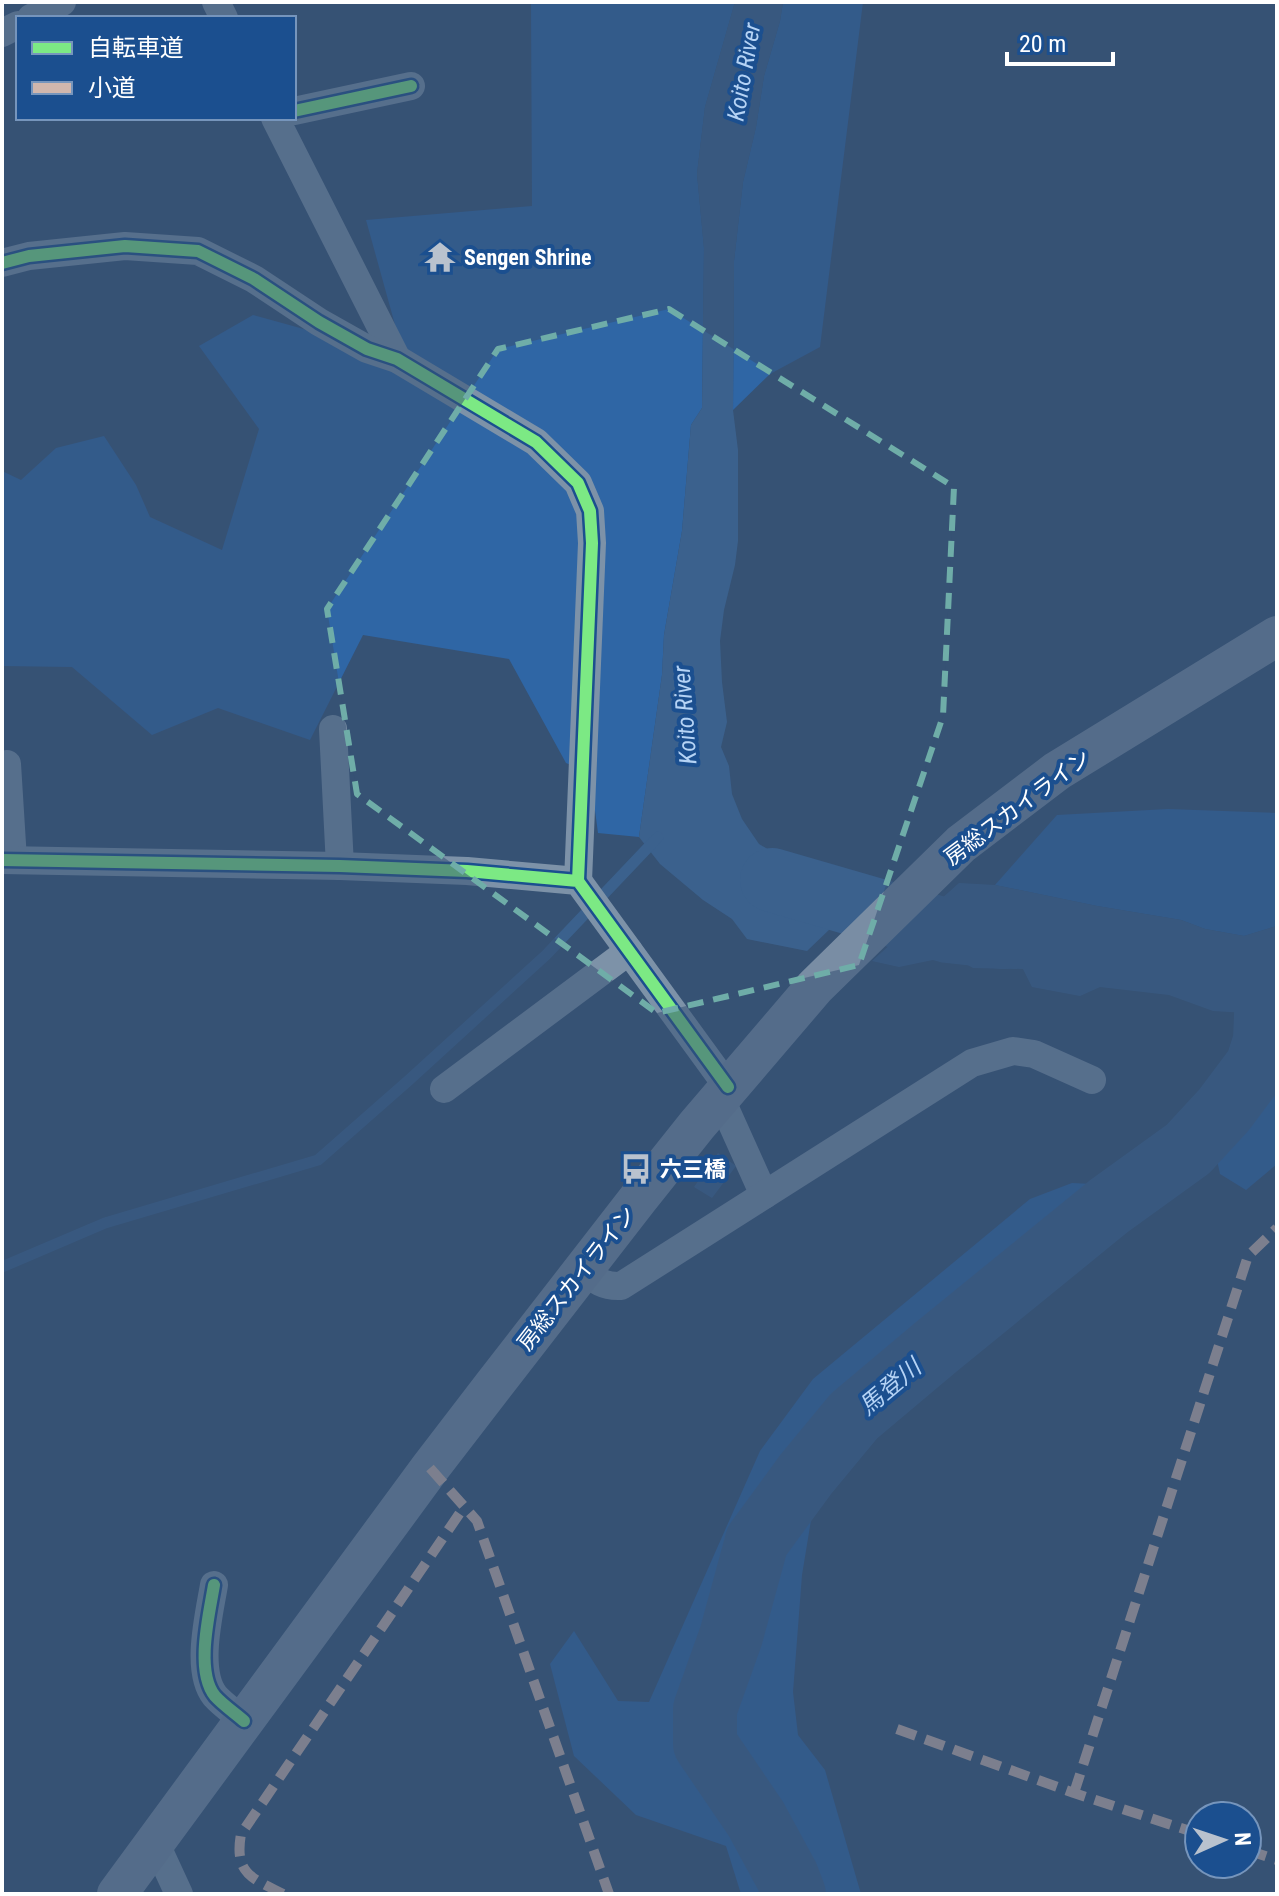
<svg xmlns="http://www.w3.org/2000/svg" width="1279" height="1896" font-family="'Roboto Condensed','Noto Sans JP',sans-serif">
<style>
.green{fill:#2f66a5}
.water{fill:#3b618d}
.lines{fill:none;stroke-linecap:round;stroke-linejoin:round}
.stream{stroke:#3b618d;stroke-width:11}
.river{stroke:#3b618d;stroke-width:64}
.street{stroke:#7d92a8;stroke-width:28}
.secondary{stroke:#798da4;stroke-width:40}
.quiet{stroke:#d1b7ad;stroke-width:10;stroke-dasharray:20 10;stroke-linecap:butt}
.cycleway-casing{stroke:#1b4f8f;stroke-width:17}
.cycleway{stroke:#7ce984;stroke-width:12}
.marked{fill:none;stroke:#6fada8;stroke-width:6;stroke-dasharray:16 10;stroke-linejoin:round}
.labels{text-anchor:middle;stroke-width:8;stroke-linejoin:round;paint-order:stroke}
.poi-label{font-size:22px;font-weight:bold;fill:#fff;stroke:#1b4f8f;text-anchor:start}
.street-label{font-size:22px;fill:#fff;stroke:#1b4f8f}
.water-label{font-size:24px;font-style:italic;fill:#b5d3f5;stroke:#1b4f8f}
</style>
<rect width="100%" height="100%" fill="#365274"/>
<g class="green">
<polygon points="531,2 735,2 705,107 697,174 704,248 702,408 691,425 682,531 664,635 662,675 639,837 598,833 590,773 566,763 509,659 363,635 310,740 218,708 152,735 72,667 2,666 2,471 21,480 56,448 104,436 136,485 150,517 222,550 259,429 199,346 253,315 329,336 407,368 366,220 532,206"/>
<polygon points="783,2 863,2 820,347 770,374 733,410 734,261 743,182 756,127 764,76 780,21"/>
<polygon points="1168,809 1277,813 1277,926 1244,936 1205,929 1181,920 1097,906 995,885 1057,815"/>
<polygon points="1277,1007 1277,1164 1246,1190 1220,1174 1214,1146 1263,1102 1266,1032 1271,1011"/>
<polygon points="1072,1183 1111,1185 934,1318 824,1441 802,1575 793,1692 798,1735 825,1770 861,1894 741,1894 726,1846 636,1815 574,1756 550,1664 574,1631 618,1701 649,1702 760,1451 813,1379 1030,1199"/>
</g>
<g class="water">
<polygon points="735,2 783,2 780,21 764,76 756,127 743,182 734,261 733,410 738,450 738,541 735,565 724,610 720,641 722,682 727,722 721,747 729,766 732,794 742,819 759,844 778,855 793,854 805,862 829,873 878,883 807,951 747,939 732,919 703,900 660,864 639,837 662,675 664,635 682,531 691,425 702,408 704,248 697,174 705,107"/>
<polygon points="959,883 995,885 1097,906 1181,920 1205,929 1244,936 1277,926 1277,1007 1266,1014 1230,1012 1213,1011 1169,995 1100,987 1080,996 1032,987 1023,969 973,968 952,956 899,967 872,961"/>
<polygon points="718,1153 736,1166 712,1198 694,1187"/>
</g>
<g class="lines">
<polyline class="stream" points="2,1267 105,1223 318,1160 409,1080 546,955 658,837"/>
<g class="river">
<polyline points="772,880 948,931 1003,937"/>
<polyline points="794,1894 787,1876 756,1819 705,1744 705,1709 731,1636 757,1541 806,1474 854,1416 936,1347 1109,1206 1188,1149 1224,1110 1257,1066 1265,1041 1268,967"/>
</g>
<g class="street">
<polyline points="216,2 224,18"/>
<polyline points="31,18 62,2"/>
<polyline points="2,33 18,25"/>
<polyline points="294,111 411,86"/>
<polyline points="275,118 397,359"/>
<polyline points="2,263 29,256 125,246 198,251 254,279 319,322 367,349 397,359 536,442 578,483 590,511 592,543 578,881"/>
<polyline points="333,729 340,866"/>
<polyline points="7,764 13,860"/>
<polyline points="2,860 340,866 467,871 578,881 728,1087"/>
<polyline points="444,1089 629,951"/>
<polyline points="720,1097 764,1195"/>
<path d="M583,1270C595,1280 604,1287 621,1286L972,1063L1013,1051L1034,1054L1092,1080"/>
<path d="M214,1585C209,1615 195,1671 215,1696C223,1705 235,1713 244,1721"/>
<polyline points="155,1842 179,1894"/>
</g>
<polyline class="secondary" points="117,1894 430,1468 493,1386 638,1199 697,1125 815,987 961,844 1057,771 1277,636"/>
<g class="quiet">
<polyline points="430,1468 477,1521 609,1894"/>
<polyline points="897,1729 1074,1793 1199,1834"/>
<polyline points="1074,1793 1248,1256 1277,1228"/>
<polyline points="1247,1850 1277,1860"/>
<path d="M283,1894C252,1878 234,1874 241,1834L464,1507"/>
</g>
<defs>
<g id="cycleway">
<polyline points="294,111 411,86"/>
<polyline points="2,263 29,256 125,246 198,251 254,279 319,322 367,349 397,359 536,442 578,483 590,511 592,543 578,881"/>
<polyline points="2,860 340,866 467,871 578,881 728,1087"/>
<path d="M214,1585C209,1615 195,1671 215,1696C223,1705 235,1713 244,1721"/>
</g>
</defs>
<use href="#cycleway" class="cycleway-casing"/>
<use href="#cycleway" class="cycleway"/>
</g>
<path d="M0 0H1279V1896H0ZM669,309L954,487L943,716L859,965L657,1013L357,794L327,609L498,349Z" fill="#365274" fill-opacity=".55" fill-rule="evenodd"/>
<path class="marked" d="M669,309L954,487L943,716L859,965L657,1013L357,794L327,609L498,349Z"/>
<defs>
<symbol id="temple-bare" viewBox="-9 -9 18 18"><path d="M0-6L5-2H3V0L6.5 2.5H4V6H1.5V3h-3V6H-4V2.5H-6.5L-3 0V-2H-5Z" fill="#b9c2ce" stroke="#1b4f8f" stroke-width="2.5" paint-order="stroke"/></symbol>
<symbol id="bus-bare" viewBox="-9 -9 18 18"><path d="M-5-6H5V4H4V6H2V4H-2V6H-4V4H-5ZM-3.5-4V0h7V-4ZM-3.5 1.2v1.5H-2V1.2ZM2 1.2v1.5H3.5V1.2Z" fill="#b9c2ce" stroke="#1b4f8f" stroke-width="2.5" paint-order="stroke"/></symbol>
</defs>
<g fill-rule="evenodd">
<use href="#temple-bare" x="418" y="235" width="44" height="44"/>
<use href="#bus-bare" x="614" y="1147" width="44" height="44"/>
</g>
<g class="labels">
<g class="poi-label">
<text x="464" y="265">Sengen Shrine</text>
<text x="660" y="1177">六三橋</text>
</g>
<g class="street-label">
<text transform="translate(1017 807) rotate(-37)" y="8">房総スカイライン</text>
<text transform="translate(576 1278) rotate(-52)" y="8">房総スカイライン</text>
</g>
<g class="water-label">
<text transform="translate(744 72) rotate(-80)" y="8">Koito River</text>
<text transform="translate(685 715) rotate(-94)" y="8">Koito River</text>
<text transform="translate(890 1387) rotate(-40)" y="8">馬登川</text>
</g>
</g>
<rect width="1279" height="1896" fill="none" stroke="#ffffff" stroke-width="8"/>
<rect x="16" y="16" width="280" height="104" fill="#1b4f8f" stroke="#7695bc" stroke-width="2"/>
<rect x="32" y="42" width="40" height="12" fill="#7ce984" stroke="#7695bc" stroke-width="2"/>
<text x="88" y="56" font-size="24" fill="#ffffff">自転車道</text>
<rect x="32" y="82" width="40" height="12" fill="#d1b7ad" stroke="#7695bc" stroke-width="2"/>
<text x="88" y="96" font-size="24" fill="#ffffff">小道</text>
<g transform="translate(1223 1840) rotate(87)"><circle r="38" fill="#1b4f8f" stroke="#7695bc" stroke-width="2"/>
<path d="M0-6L14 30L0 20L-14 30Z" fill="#b9c2ce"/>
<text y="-12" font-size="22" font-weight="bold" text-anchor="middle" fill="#ffffff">N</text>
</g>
<path d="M1007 52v12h106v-12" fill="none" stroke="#ffffff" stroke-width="4"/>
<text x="1019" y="52" font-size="24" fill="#ffffff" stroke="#1b4f8f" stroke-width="6" paint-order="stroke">20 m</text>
</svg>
